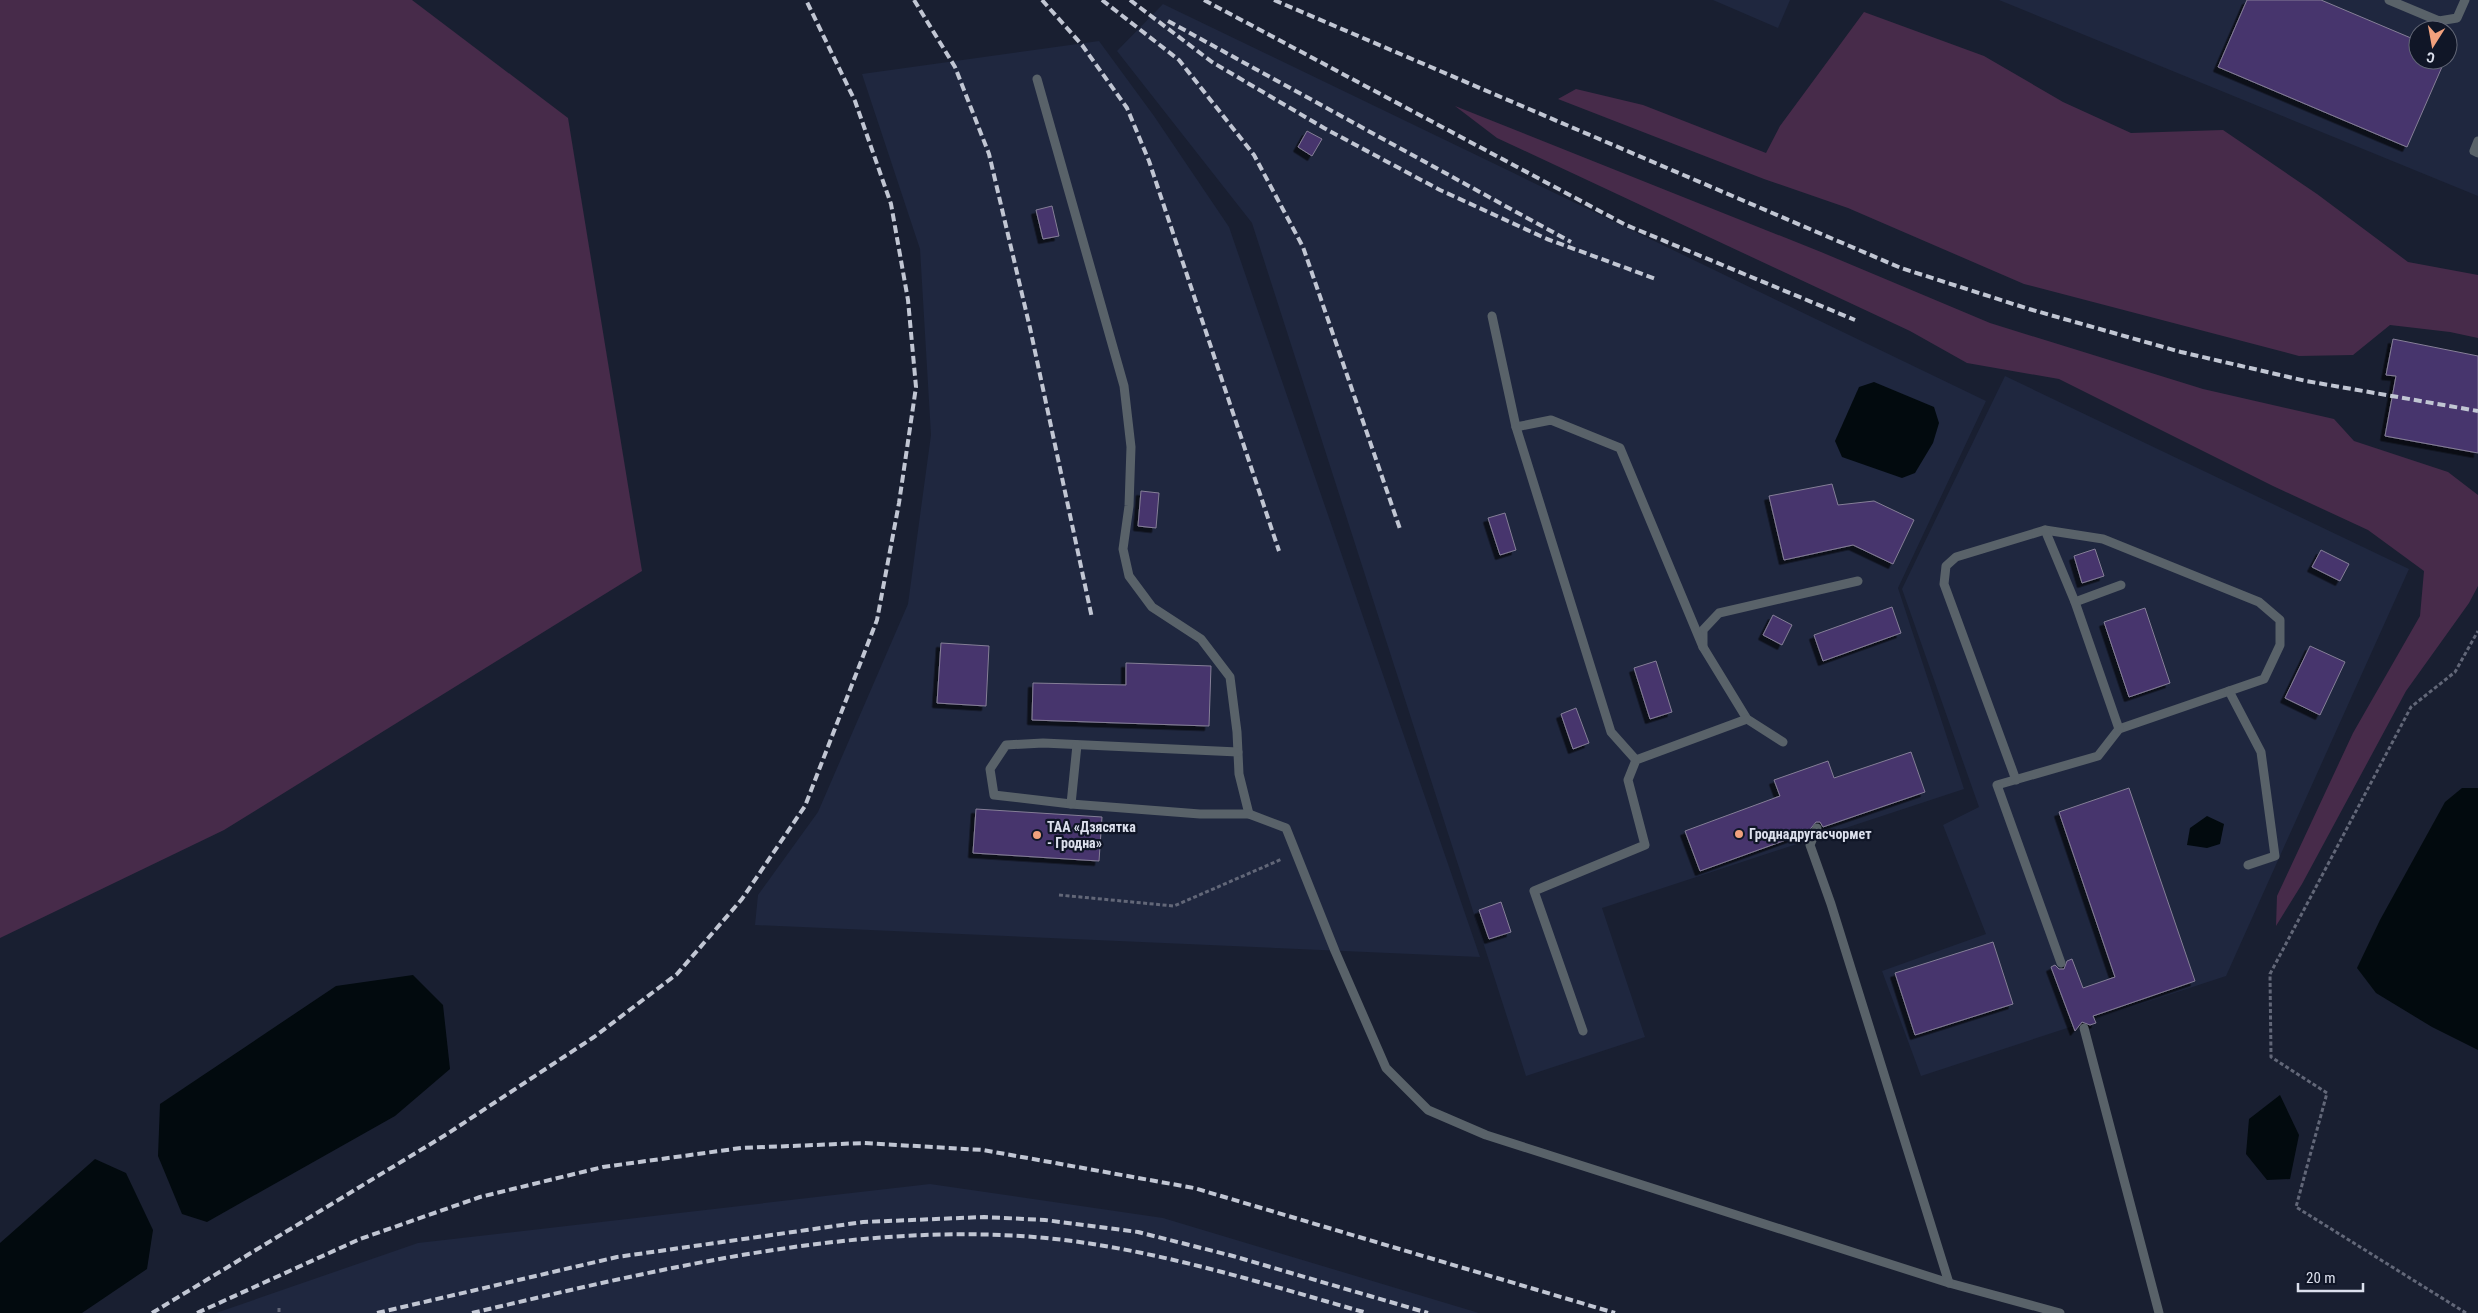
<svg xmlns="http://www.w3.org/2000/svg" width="2478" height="1313" font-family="'Roboto Condensed',sans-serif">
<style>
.built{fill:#1f273f;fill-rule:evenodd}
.green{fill:#472b4a}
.water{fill:#020a0e}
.building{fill:#47346d;stroke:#857f97;filter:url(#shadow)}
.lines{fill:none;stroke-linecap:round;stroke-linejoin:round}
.path{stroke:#626778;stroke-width:3;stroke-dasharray:4 2.5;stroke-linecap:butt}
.service{stroke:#596269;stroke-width:9}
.rail{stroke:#c1c6d3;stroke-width:4;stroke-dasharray:8 4;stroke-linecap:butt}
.poi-dot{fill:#f1a17d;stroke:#101627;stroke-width:2}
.labels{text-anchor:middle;stroke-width:4.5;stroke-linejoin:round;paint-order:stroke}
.poi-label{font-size:14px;font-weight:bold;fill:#dce0ed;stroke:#101627;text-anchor:start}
</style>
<defs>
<filter id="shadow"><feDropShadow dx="-4.5" dy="4.5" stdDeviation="0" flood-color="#0009"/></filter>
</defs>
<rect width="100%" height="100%" fill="#191f31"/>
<g class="built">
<polygon points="1713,0 1790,0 1778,28"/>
<path d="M1999,0H2478V196ZM2418,30H2448V60H2418Z"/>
<polygon points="1163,4 1986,401 1898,588 1964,789 1602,908 1645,1037 1526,1076 1252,223 1117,51"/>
<polygon points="1099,41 1154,116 1229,227 1480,957 755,925 758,895 818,812 908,604 931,435 920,249 862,74"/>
<polygon points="2005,376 2409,569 2226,976 1921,1076 1882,971 1986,934 1943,825 1979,807 1902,589"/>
<polygon points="930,1184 1163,1218 1479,1313 216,1313 418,1243"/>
</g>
<g class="green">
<polygon points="0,0 412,0 568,118 642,571 224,830 0,938"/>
<polygon points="1864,12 1984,56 2063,102 2131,133 2223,130 2317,194 2408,262 2478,275 2478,338 2450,332 2390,325 2353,355 2299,356 2024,284 1848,208 1764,179 1558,99 1576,89 1643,105 1766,153 1780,126"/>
<polygon points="1455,106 1821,252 1990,323 2203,389 2334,419 2354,441 2448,472 2478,495 2478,586 2469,603 2406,691 2302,884 2276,926 2277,896 2353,733 2420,616 2424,571 2368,530 2273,486 2059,379 1967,363 1910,331 1497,138"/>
</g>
<g class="water">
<polygon points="1874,382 1934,407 1939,423 1933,443 1915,473 1902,478 1842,457 1835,441 1859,387"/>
<polygon points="2462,788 2478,788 2478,1050 2432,1027 2376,993 2357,968 2380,920 2445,802"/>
<polygon points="2207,816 2224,824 2220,844 2207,848 2187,845 2190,828"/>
<polygon points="413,975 443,1005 450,1069 395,1116 207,1222 182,1214 158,1156 160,1104 336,986"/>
<polygon points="2280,1095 2299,1135 2290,1179 2267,1180 2246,1154 2249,1119"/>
<polygon points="95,1159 126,1173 153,1230 147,1269 82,1313 0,1313 0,1243"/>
</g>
<g class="building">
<polygon points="2247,0 2321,0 2418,41 2418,60 2445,60 2407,147 2218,67"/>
<polygon points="1307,131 1322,139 1312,156 1298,147"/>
<polygon points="1052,206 1059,236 1043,239 1036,210"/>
<polygon points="2393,339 2478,356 2478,453 2385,436 2396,376 2386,375"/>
<polygon points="1832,484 1838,505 1874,501 1914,520 1893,564 1853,545 1784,560 1769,496"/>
<polygon points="1141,491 1159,493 1156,528 1138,526"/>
<polygon points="1505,513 1516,550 1500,555 1488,518"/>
<polygon points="2095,549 2104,576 2082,583 2074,556"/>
<polygon points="2321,550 2349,564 2340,581 2312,567"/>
<polygon points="1892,607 1901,633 1823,661 1814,635"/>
<polygon points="2145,608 2170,683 2129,697 2104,622"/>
<polygon points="1773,615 1792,625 1782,645 1763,635"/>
<polygon points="941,643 989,646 986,706 937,703"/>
<polygon points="2310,646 2345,662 2320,715 2285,698"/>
<polygon points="1656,661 1672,712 1650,719 1634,668"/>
<polygon points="1126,663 1211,666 1209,726 1032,720 1033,683 1126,685"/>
<polygon points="1576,708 1589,743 1573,749 1561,714"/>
<polygon points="1911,752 1925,792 1823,827 1820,822 1816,822 1808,832 1700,871 1685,831 1780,796 1774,780 1828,761 1834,778"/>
<polygon points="2129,788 2195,981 2093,1016 2096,1023 2090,1025 2082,1022 2075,1031 2051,967 2055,965 2059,969 2064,969 2067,961 2072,959 2083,988 2115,977 2059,812"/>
<polygon points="976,809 1102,817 1099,861 973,853"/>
<polygon points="1501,902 1511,932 1489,939 1479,910"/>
<polygon points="1993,942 2013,1004 1915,1035 1895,973"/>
</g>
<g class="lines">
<g class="path">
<polyline points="1059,895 1174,906 1282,859"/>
<polyline points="279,1308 279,1313"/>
<polyline points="2466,1313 2296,1207 2327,1093 2271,1057 2270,974 2411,707 2455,672 2478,631"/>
</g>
<g class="service">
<polyline points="2389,0 2439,21 2457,18 2465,0"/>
<polyline points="1037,79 1124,386 1131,447 1129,506 1123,549 1129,576 1152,607 1201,639 1230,677 1237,732 1239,774 1249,814"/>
<polyline points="2478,141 2474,151 2478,153"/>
<polyline points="1492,316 1516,427"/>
<polyline points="2045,530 2103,539 2259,602 2280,620 2280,645 2264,679 2119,729 2098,756 1997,785 2061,963"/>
<polyline points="2075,602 2121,585"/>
<polyline points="2229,691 2261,752 2275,856 2248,865"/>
<polyline points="1783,742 1747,719 1703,647 1703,630 1719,613 1858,581"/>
<polyline points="1238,752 1043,743 1006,745 990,769 994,795 1071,804 1200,814 1249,814 1286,828 1335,951 1386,1068 1428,1110 1486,1135 1949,1283 2060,1313"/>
<polyline points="1636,760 1611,732 1516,427 1551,420 1620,448 1703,647"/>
<polyline points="2016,780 1944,584 1946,566 1956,557 2045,530 2075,602 2119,729"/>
<polyline points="1071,804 1077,745"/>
<polyline points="1817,828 1810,845 1831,904 1949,1283"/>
<polyline points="2084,1028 2159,1313"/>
<polyline points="1583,1031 1534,891 1645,845 1628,780 1636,760 1747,719"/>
</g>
<g class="rail">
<polyline points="914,0 955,67 989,154 1030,328 1092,618"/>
<polyline points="1042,0 1082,45 1127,108 1149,161 1279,551"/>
<polyline points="1102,0 1179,60 1254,155 1303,247 1400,529"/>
<polyline points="1130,0 1212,62 1324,128 1440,190 1547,239 1656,279"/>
<polyline points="1204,0 1626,225 1855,320"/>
<polyline points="1274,0 1901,268 2029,309 2181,352 2306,381 2478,411"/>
<polyline points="1168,21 1571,242"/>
<polyline points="152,1313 447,1134 594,1037 677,974 742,899 805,806 877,620 899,503 916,387 908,300 891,204 855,101 806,0"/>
<polyline points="197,1313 360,1239 480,1197 603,1167 741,1148 864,1143 983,1150 1194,1188 1615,1313"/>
<polyline points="377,1313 617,1257 863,1222 984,1217 1045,1220 1138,1232 1233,1256 1428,1313"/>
<path d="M472,1313C656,1270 856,1220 1046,1238C1156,1249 1261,1283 1367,1313"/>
</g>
</g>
<g class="poi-dot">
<circle cx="1739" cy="834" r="5"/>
<circle cx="1037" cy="835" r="5"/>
</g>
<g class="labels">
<g class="poi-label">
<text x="1047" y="832">ТАА «Дзясятка<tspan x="1047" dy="16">- Гродна»</tspan></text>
<text x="1749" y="839">Гроднадругасчормет</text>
</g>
</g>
<g transform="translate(2433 45) rotate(191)"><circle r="24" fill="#101627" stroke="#626776"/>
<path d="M0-4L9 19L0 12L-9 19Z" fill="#f1a17d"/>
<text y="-8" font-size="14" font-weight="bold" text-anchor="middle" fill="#dce0ed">С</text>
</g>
<path d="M2298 1283v8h65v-8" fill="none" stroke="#dce0ed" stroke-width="2.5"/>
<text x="2306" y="1283" font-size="15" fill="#dce0ed" stroke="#101627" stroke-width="4" paint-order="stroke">20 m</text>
</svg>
